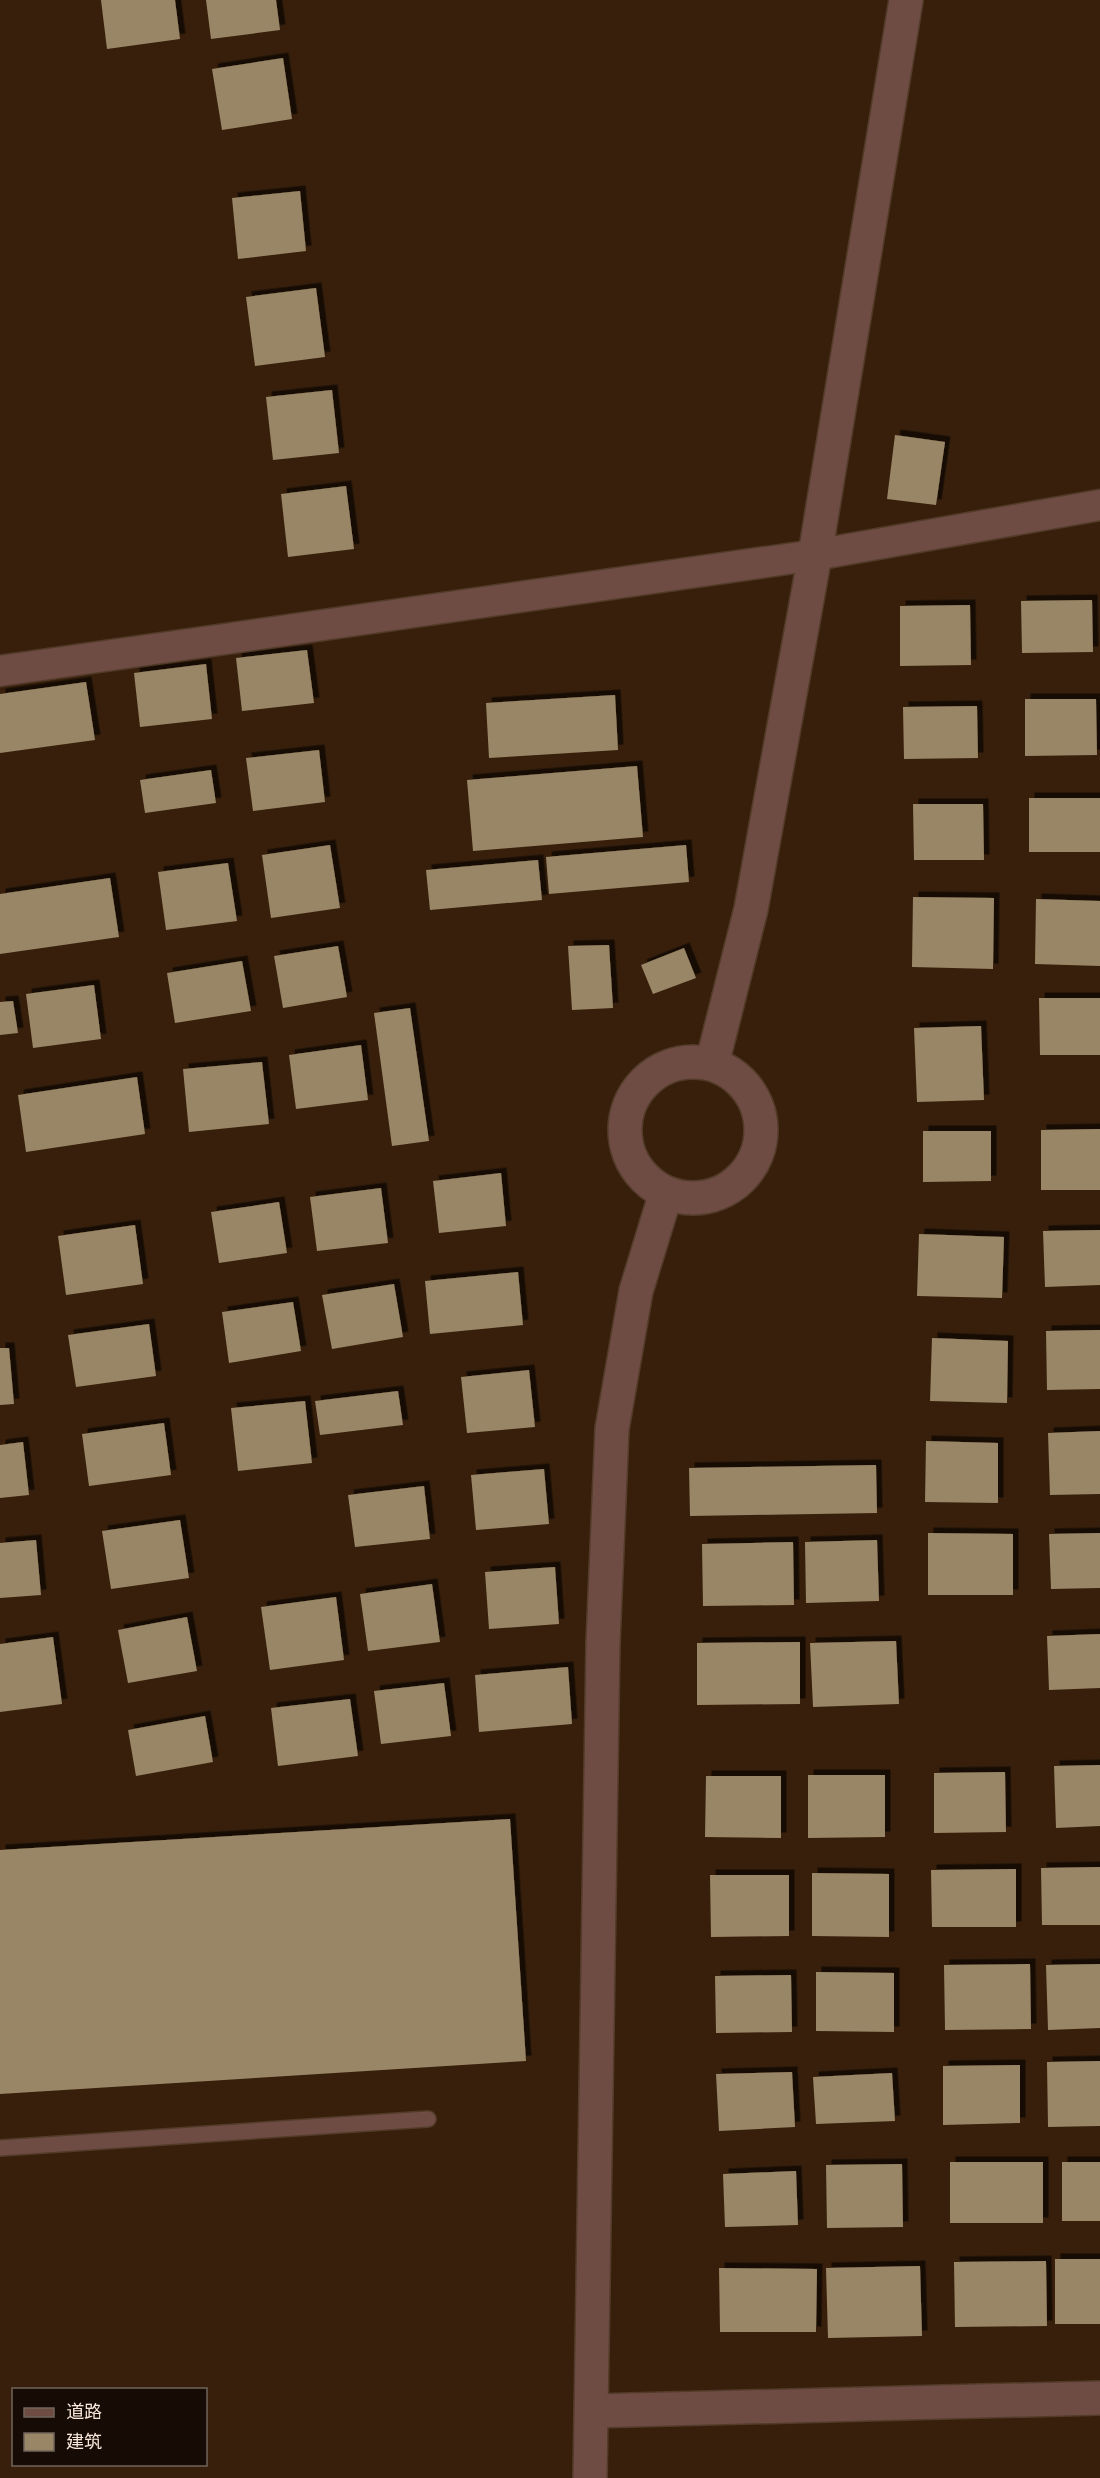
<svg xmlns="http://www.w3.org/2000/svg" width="1100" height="2478" font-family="Roboto,'Noto Sans SC',sans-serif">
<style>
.building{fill:#988666;filter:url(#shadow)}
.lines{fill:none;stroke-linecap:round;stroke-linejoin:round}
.service-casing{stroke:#523b28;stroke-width:18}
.minor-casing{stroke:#523b28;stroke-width:33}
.tertiary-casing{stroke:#523b28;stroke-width:36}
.service{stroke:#6e4c44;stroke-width:15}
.minor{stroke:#6e4c44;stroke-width:30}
.tertiary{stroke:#6e4c44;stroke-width:33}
</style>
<defs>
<filter id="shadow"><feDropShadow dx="5.5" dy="-5.5" stdDeviation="0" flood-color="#0009"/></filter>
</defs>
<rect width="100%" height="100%" fill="#371f0b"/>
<g class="building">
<polygon points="101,0 175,0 180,39 107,49"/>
<polygon points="206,0 276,0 280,30 211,39"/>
<polygon points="283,58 292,119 222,130 212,69"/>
<polygon points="300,191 306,251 238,259 232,198"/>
<polygon points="316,288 325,357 255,366 246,297"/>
<polygon points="332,390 339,453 273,460 266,397"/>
<polygon points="895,435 945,442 936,505 887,499"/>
<polygon points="346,486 354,549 288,557 281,494"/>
<polygon points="1092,600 1093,652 1022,653 1021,601"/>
<polygon points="970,605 971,665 900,666 900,606"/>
<polygon points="307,650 314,703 242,711 236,658"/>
<polygon points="206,664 212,719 140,727 134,673"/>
<polygon points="86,682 95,740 0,753 0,694"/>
<polygon points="615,695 618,750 489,758 486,703"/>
<polygon points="1025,699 1096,699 1097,755 1025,756"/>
<polygon points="977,706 978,758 904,759 903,707"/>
<polygon points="319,750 325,802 253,811 246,758"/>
<polygon points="637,766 643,837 473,851 467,780"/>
<polygon points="211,770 216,803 145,813 140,780"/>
<rect x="1029" y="798" width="71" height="54"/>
<polygon points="913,804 983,804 984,860 914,860"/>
<polygon points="330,845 340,908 271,918 262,855"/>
<polygon points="686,845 689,882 549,894 546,857"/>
<polygon points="538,860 542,900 430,910 426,870"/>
<polygon points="228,863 237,921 166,930 158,872"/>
<polygon points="110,878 119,937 0,954 0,894"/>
<polygon points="913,897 994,898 993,969 912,967"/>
<polygon points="1036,899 1100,901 1100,966 1035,964"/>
<polygon points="609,945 613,1008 572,1010 568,946"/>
<polygon points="338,946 347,997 283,1008 274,956"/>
<polygon points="684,948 696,978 653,994 641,965"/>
<polygon points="242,961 251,1011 175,1023 167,973"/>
<polygon points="94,985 101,1039 33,1048 26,994"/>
<polygon points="1039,998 1100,998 1100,1055 1040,1055"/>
<polygon points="13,1001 18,1033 0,1035 0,1002"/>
<polygon points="410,1008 429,1141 392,1146 374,1013"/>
<polygon points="981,1026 984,1100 917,1102 914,1028"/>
<polygon points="361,1045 368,1100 296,1109 289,1055"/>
<polygon points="262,1062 269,1124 189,1132 183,1069"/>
<polygon points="137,1077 145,1134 26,1152 18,1095"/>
<polygon points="1100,1129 1100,1190 1041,1190 1041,1130"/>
<polygon points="923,1131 991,1131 991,1181 923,1182"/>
<polygon points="501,1173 506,1226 439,1233 433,1181"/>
<polygon points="381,1188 388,1243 317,1251 310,1197"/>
<polygon points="279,1202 287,1253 219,1263 211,1212"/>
<polygon points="135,1225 143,1284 66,1295 58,1236"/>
<polygon points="1100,1230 1100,1285 1045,1287 1043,1231"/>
<polygon points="919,1234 1004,1237 1002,1298 917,1296"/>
<polygon points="518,1272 523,1325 430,1334 425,1281"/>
<polygon points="394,1284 403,1337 332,1349 322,1295"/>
<polygon points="293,1302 301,1351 229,1363 222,1312"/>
<polygon points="149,1324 156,1376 76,1387 68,1335"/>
<polygon points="1100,1330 1100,1389 1047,1390 1046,1331"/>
<polygon points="932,1338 1008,1341 1007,1403 930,1401"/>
<polygon points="0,1348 9,1348 14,1404 0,1405"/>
<polygon points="529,1370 535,1427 467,1433 461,1377"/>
<polygon points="398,1391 403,1425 320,1435 315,1401"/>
<polygon points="305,1401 312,1463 238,1471 231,1408"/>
<polygon points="164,1423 171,1475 89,1486 82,1434"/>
<polygon points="1100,1431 1100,1494 1050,1495 1048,1433"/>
<polygon points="926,1441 998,1443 998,1503 925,1502"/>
<polygon points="23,1442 29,1495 0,1498 0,1445"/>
<polygon points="876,1465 877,1513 690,1516 689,1468"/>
<polygon points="544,1469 549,1524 476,1530 471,1475"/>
<polygon points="424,1486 430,1539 355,1547 348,1495"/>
<polygon points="180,1520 189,1578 111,1589 102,1531"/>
<polygon points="928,1533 1013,1534 1013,1595 928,1595"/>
<polygon points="1100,1533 1100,1588 1051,1589 1049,1534"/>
<polygon points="36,1540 41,1595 0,1598 0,1543"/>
<polygon points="877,1540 879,1601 806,1603 805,1542"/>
<polygon points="793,1542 794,1605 703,1606 702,1544"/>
<polygon points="555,1567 559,1624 489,1629 485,1572"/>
<polygon points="432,1584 440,1642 368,1651 360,1594"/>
<polygon points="336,1597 344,1660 270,1670 261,1607"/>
<polygon points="187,1617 197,1671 128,1683 118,1630"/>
<polygon points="1100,1634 1100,1688 1049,1690 1047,1636"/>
<polygon points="53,1637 62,1704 0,1712 0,1644"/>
<polygon points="896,1641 899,1704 813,1707 810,1643"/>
<polygon points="800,1642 800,1704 697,1705 697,1643"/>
<polygon points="568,1667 572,1724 479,1732 475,1675"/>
<polygon points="444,1683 451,1736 381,1744 374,1691"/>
<polygon points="350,1699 358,1756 278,1766 271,1708"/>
<polygon points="205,1716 213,1762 136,1776 128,1730"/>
<polygon points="1100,1765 1100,1826 1056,1828 1054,1766"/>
<polygon points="1005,1772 1006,1832 934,1833 934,1773"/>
<polygon points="808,1775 885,1775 885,1837 808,1838"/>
<polygon points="706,1776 781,1776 781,1838 705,1837"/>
<polygon points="510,1819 526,2061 0,2094 0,1850"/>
<polygon points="1100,1867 1100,1925 1042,1925 1041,1868"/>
<polygon points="1016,1869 1016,1927 932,1927 931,1870"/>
<polygon points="812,1873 889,1874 889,1937 812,1936"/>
<polygon points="710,1875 789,1875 789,1936 711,1937"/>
<polygon points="1030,1964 1031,2029 945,2030 944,1965"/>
<polygon points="1100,1964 1100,2028 1048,2030 1046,1965"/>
<polygon points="816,1972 894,1973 894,2032 816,2031"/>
<polygon points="791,1975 792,2032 716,2033 715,1976"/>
<polygon points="1100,2061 1100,2126 1048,2127 1047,2062"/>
<polygon points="1020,2065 1020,2123 943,2125 943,2066"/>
<polygon points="792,2072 795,2127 719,2131 716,2074"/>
<polygon points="892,2073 895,2121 816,2124 813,2077"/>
<rect x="950" y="2162" width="93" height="61"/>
<rect x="1062" y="2162" width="38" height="59"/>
<polygon points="902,2164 903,2227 827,2228 826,2165"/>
<polygon points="796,2171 798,2225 725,2227 723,2174"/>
<rect x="1055" y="2259" width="45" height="65"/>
<polygon points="1046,2261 1047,2326 955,2327 954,2262"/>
<polygon points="920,2266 922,2336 828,2338 826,2268"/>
<polygon points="719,2268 817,2269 816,2332 720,2332"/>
</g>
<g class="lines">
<defs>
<polyline id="service" points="0,2148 428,2119"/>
<polyline id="minor" points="0,671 815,555 1100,505"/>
<g id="tertiary">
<circle cx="693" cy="1130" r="68"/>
<polyline points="712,1064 751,909 815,555 906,0"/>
<polyline points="592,2411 1100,2398"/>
<polyline points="590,2478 603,1643 612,1429 636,1291 666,1193"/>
</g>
</defs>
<use href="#service" class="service-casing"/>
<use href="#minor" class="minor-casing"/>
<use href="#tertiary" class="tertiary-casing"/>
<use href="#service" class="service"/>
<use href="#minor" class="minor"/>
<use href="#tertiary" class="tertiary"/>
</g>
<rect x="12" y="2388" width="195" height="78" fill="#170c05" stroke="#71645b" stroke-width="1.5"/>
<rect x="24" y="2408" width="30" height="9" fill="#6e4c44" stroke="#71645b" stroke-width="1.5"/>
<text x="66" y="2418" font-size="18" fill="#f9e8dc">道路</text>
<rect x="24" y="2433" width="30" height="18" fill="#988666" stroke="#71645b" stroke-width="1.5"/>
<text x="66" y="2448" font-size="18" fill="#f9e8dc">建筑</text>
</svg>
